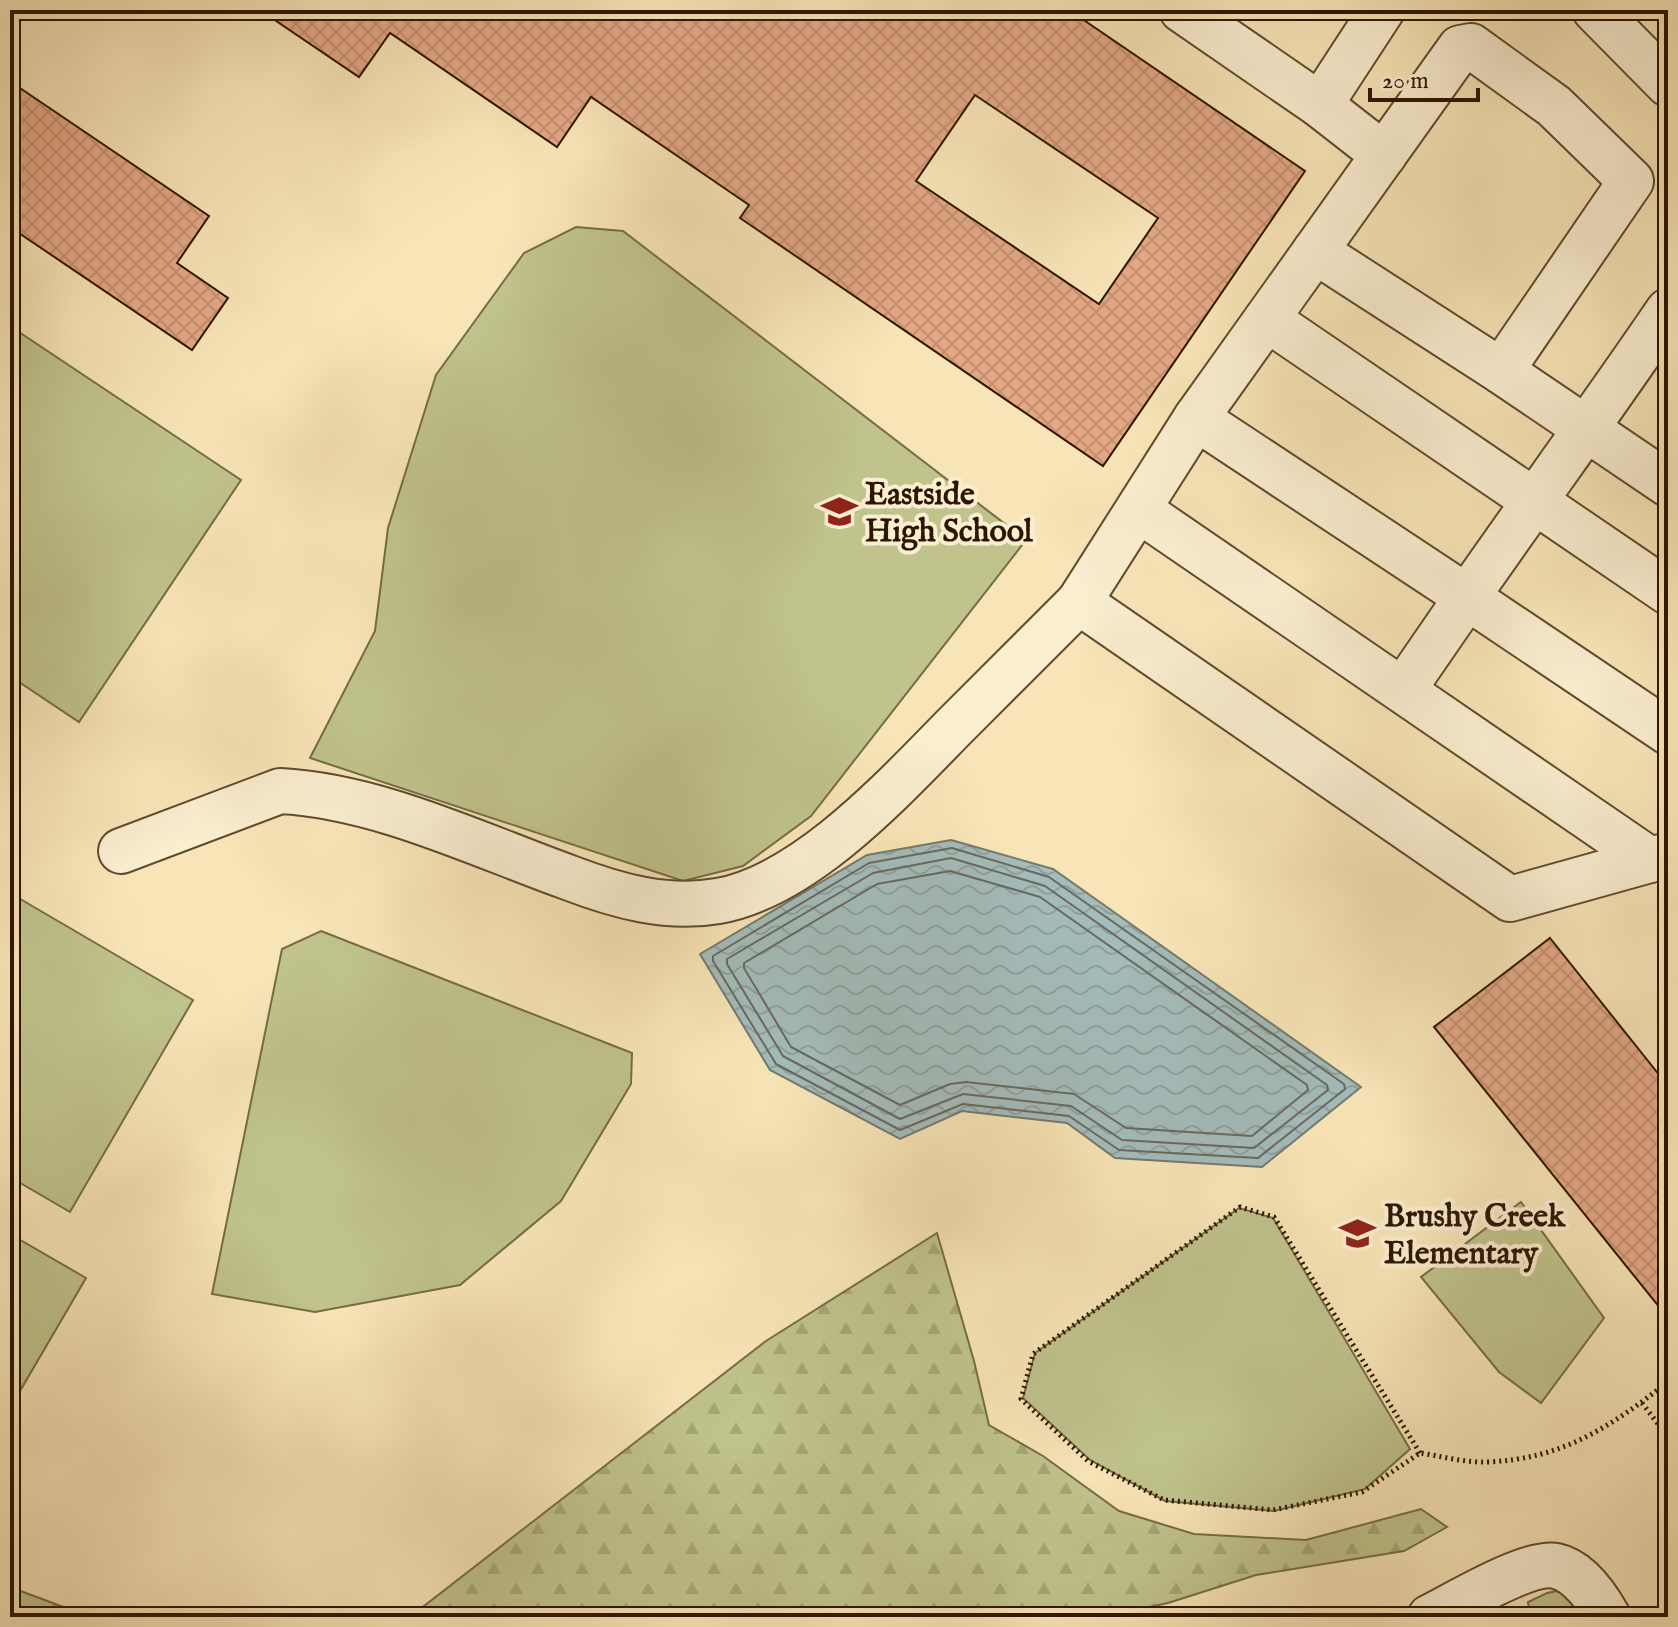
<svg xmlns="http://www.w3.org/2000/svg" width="1678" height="1627" font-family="'IM FELL English',serif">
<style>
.grass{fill:url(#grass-tufts);stroke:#766c46;stroke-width:2}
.forest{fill:url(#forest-firs);stroke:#766c46;stroke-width:2}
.park{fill:#c0c38c;stroke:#766c46;stroke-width:2}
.water{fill:url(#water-waves);stroke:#747a70;stroke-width:2}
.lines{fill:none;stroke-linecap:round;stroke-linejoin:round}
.shore{stroke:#68695e;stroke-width:2}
.building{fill:url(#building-cross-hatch);stroke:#2d1600;stroke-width:2;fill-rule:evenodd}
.minor-casing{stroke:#604a2e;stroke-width:48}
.path{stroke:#2d1600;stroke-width:5;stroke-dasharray:2 4;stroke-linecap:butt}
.minor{stroke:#faeed0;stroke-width:44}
.labels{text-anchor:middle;stroke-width:8;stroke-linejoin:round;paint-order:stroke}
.poi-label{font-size:32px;font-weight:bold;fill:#2d1600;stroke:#faeed0;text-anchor:start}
</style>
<defs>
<pattern id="grass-tufts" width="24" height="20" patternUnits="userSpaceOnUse" patternTransform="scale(2)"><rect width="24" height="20" fill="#c0c38c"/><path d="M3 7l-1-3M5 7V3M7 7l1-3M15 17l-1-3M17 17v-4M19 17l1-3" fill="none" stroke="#a5a777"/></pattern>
<pattern id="forest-firs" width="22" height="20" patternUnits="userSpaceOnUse" patternTransform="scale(2)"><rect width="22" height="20" fill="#c0c38c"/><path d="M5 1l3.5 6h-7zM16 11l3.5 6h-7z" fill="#a5a777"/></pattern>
<pattern id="water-waves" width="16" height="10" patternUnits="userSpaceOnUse" patternTransform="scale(2)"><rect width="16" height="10" fill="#a4bcbb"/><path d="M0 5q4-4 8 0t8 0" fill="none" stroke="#8ea19f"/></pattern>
<pattern id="building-cross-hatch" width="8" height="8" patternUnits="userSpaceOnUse" patternTransform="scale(2)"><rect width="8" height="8" fill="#e3a784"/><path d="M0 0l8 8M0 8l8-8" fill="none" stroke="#c38f70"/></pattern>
</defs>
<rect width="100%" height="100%" fill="#f8e5b7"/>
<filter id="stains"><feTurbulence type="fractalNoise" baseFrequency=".0025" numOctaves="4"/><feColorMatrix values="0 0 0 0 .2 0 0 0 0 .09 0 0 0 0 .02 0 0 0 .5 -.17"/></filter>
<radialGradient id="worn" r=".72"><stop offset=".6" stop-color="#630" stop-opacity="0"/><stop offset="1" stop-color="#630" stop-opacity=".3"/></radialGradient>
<polygon class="grass" points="1557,1591 1565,1592 1585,1617 1530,1617 1528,1602 1547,1593"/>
<g class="forest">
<polygon points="937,1233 974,1361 989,1425 1043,1456 1119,1511 1194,1534 1306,1540 1421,1509 1447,1527 1404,1551 1256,1575 1168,1603 1102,1617 953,1617 946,1611 912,1617 406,1617 411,1616 766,1341"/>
<polygon points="10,1587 90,1617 10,1617"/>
</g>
<g class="park">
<polygon points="576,227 623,231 1026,540 811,816 743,866 683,881 310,758 375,631 388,528 436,375 524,253"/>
<polygon points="10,326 241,480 79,722 10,676"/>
<polygon points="10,893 193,1000 70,1212 10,1177"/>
<polygon points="321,931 632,1053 631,1084 561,1201 460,1285 315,1312 212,1294 282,949"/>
<polygon points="1521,1202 1604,1318 1541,1403 1499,1372 1421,1277"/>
<polygon points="1239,1208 1273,1218 1410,1449 1365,1489 1274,1511 1165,1501 1090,1460 1023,1398 1035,1353"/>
<polygon points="10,1234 86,1278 10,1408"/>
</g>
<polygon class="water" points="951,840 1053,869 1361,1087 1262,1167 1115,1158 1067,1123 962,1111 900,1139 770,1070 700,954 867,855"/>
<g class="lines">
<g class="shore">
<polygon points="952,848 1049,877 1344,1084 1345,1089 1258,1158 1119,1150 1069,1116 963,1104 900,1130 776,1064 713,961 713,956 869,863"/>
<polygon points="951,858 1045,886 1327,1085 1328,1090 1254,1148 1122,1140 1071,1106 963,1094 900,1119 783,1056 727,964 727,959 873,873"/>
<polygon points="950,871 1040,897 1307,1085 1308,1090 1252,1136 1126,1128 1074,1094 966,1082 950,1084 900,1105 791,1047 744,968 744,963 877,884"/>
</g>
</g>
<g class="building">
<path d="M260,10H1069L1305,171L1103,466L740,218L749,205L591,97L557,147L390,33L359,77ZM975,95L1158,218L1099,304L916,181Z"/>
<polygon points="17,86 209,216 177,263 228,298 192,350 10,227 10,97"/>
<polygon points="1550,938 1668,1086 1668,1318 1434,1027"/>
</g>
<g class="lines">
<defs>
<g id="minor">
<polyline points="1182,10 1320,105 1382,10"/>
<polyline points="1595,10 1668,84"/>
<polyline points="1320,105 1384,155"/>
<polyline points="1315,251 1501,371"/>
<path d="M1668,311C1602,408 1533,502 1467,597L1196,418L1460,48L1471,46L1554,106L1631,181L1501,371L1668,484"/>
<polyline points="1267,319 1668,592"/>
<polyline points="1196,418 1079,602 1510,899 1668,855"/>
<polyline points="1139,510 1650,860"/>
<polyline points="1403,690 1467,597 1668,732"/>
<path d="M121,851L280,791C378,796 478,845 570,878C617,896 667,910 718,901C805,886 894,788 954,727C996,685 1037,644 1079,602"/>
<path d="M1430,1617C1456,1604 1529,1560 1556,1566C1579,1571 1598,1599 1608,1617"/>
</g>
</defs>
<use href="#minor" class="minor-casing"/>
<g class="path">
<polyline points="1642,1403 1668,1437"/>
<path d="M1420,1453L1274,1217L1240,1207L1033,1354L1021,1399L1088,1461L1164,1500L1273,1510L1362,1492L1420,1453C1441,1456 1465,1463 1487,1462C1563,1459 1610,1427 1668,1382"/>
</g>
<use href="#minor" class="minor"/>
</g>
<defs>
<symbol id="school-bare" viewBox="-9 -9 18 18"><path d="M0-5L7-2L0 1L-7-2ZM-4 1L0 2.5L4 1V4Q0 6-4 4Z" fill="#8f2418" stroke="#faeed0" stroke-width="2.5" paint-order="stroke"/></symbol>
</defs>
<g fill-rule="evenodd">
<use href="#school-bare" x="814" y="486" width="51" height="51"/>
<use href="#school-bare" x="1332" y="1208" width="51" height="51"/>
</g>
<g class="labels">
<g class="poi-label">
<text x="865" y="504">Eastside<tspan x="865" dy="37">High School</tspan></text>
<text x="1384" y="1226">Brushy Creek<tspan x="1384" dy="37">Elementary</tspan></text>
</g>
</g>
<rect width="1678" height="1627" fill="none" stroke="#f8e5b7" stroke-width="40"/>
<rect x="12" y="12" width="1654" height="1603" fill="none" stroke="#2d1600" stroke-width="4"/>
<rect x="20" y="20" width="1638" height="1587" fill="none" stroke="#2d1600" stroke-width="2"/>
<path d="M1370 88v12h108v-12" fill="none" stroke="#2d1600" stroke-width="4"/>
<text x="1382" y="88" font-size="24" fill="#2d1600" stroke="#faeed0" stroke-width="6" paint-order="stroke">20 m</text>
<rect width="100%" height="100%" filter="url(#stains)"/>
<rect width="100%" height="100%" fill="url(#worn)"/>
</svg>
